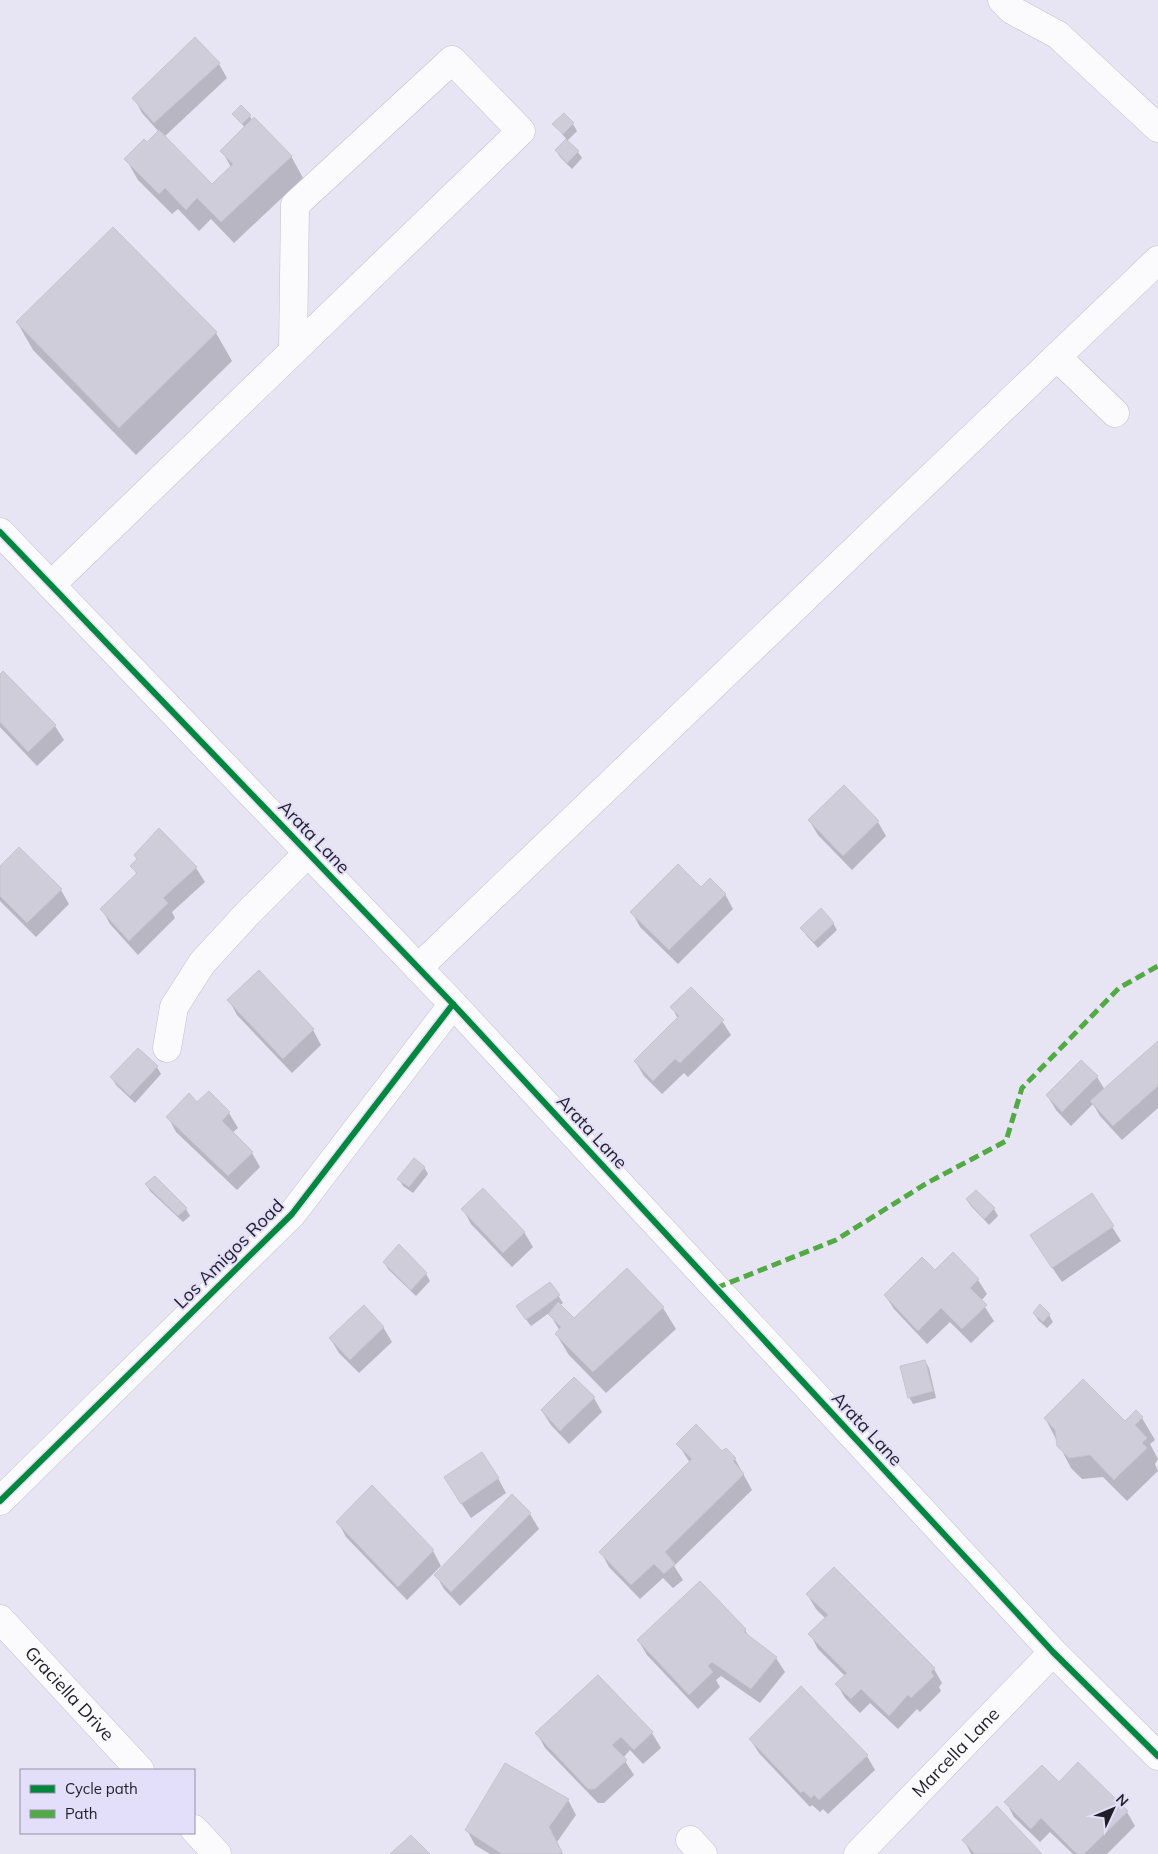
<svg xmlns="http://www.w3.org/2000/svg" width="1158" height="1854" font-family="Mulish,sans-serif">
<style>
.shadow{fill:#0003}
.building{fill:#d0cdda;stroke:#c6c4cf}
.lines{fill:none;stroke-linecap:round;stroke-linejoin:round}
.minor-casing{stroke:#c3c1cc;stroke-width:29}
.minor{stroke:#fbfbfd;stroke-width:28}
.quiet{stroke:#52aa44;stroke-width:5;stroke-dasharray:10 5;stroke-linecap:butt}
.cycleway-casing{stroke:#e3def9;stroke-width:9}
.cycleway{stroke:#00873e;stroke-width:6}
.labels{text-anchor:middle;stroke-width:4;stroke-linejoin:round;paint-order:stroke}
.street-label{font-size:18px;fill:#201e27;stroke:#e3def9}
</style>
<rect width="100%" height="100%" fill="#e7e4f3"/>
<g class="shadow">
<polygon points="219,64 227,78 164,137 212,186 231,167 222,151 245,128 234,114 250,116 252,121 291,156 303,178 234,243 211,219 199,231 178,209 172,214 138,180 126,159 147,144 159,132 142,113 134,98"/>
<polygon points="554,124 573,124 577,131 567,141 578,152 582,158 572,169 560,157 556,150 567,140"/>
<polygon points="17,322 216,333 232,361 136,455 33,350"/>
<polygon points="0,676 55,726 64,740 37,766 0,727"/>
<polygon points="809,820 878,822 886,836 852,870 818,835"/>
<polygon points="132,866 196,868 205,882 172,912 175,918 138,955 110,924 102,909 137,875"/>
<polygon points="0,868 61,890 69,904 36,937 0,901"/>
<polygon points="701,888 725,894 733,909 678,964 640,927 632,912"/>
<polygon points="833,923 837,930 818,948 806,935 802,928"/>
<polygon points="229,1000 313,1030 321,1045 292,1073 237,1015"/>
<polygon points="672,1007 722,1021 731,1035 688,1077 684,1073 662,1094 644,1076 635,1061 678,1019"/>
<polygon points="1158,1042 1158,1108 1122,1140 1100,1116 1093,1104 1071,1126 1056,1110 1047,1095 1081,1061 1097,1077 1105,1090"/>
<polygon points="157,1067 161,1074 135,1103 116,1085 112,1078"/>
<polygon points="209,1092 229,1113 238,1128 232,1133 252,1153 260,1167 237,1190 176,1132 168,1117 197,1104"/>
<polygon points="424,1167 428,1174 413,1193 403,1186 399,1179"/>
<polygon points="146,1184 186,1209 190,1216 183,1222 150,1191"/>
<polygon points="1092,1195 1121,1241 1062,1282 1040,1250"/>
<polygon points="967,1200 994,1209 998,1216 989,1225 971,1206"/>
<polygon points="463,1209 524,1232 533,1247 512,1267 471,1224"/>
<polygon points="384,1262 426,1274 430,1281 416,1296 388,1269"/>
<polygon points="627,1270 663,1308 676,1329 606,1393 569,1355 556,1334 560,1331 549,1313 531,1326 522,1314 550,1283 563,1303 560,1305 574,1320"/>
<polygon points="934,1272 978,1280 987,1294 981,1301 994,1321 971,1343 950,1322 927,1344 894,1309 885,1295"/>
<polygon points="1034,1313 1049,1315 1053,1322 1047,1328 1038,1320"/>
<polygon points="383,1327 392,1342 359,1373 339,1353 330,1338"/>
<polygon points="925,1361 929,1368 936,1398 913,1404 909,1397"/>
<polygon points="594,1398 602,1412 569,1444 551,1425 542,1411"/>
<polygon points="1136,1412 1142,1418 1155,1440 1150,1444 1158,1459 1155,1464 1158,1471 1127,1501 1103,1477 1082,1479 1071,1468 1045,1418 1125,1423"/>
<polygon points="678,1444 722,1453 735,1459 752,1490 674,1566 683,1580 673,1588 663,1578 640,1599 609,1567 601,1552 690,1463"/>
<polygon points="498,1478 506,1493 471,1518 454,1492"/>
<polygon points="512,1496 530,1514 539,1529 460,1606 444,1589 436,1575"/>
<polygon points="338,1522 433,1551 441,1566 407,1600 346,1537"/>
<polygon points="807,1594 934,1669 942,1683 939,1687 941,1691 920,1712 917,1709 898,1729 870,1703 860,1713 845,1698 837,1684 845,1676 818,1649 810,1634 826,1619 816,1609"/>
<polygon points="745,1630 749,1637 776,1658 785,1672 760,1703 721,1676 716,1680 720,1687 698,1709 647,1655 638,1640"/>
<polygon points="598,1677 652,1733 661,1748 643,1764 630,1750 623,1758 634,1775 604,1803 598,1803 545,1748 537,1733"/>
<polygon points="750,1739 867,1756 875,1770 828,1814 823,1809 820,1812 812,1805 810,1807 759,1753"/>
<polygon points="1060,1784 1127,1812 1135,1826 1107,1854 1073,1854 1050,1832 1040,1842 1014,1817 1006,1802"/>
<polygon points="568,1800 576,1815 557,1842 563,1854 490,1854 475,1845 467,1830"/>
<polygon points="964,1840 1040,1854 971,1854"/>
</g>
<g class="building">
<polygon points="195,37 220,63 154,123 132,98"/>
<polygon points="241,105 251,115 242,124 232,114"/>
<polygon points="564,113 574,123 563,134 552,124"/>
<polygon points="254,117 292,156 221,222 197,198 186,210 165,188 159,194 124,159 144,139 147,142 159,130 212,184 233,164 220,151"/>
<polygon points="566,139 579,151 567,163 555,150"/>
<polygon points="113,227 217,332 119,428 16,322"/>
<polygon points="3,671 56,725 28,752 0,722 0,674"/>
<polygon points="844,785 879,821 843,856 808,820"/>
<polygon points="159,828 197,867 163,898 168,903 129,941 100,909 137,873 130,866 137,859 134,855"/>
<polygon points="19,847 62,889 27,923 0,896 0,866"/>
<polygon points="678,864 701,887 710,878 726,894 669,950 630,912"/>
<polygon points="821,908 834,923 814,942 800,928"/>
<polygon points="259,970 314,1029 283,1059 227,1000"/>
<polygon points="691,987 724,1020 680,1063 675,1059 653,1081 634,1061 679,1016 670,1007"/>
<polygon points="1158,1041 1158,1086 1113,1126 1090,1101"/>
<polygon points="138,1048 158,1066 130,1096 110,1077"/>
<polygon points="1081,1060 1098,1076 1062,1112 1046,1095"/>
<polygon points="209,1091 230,1112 222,1121 253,1152 228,1176 166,1117 189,1093 197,1102"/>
<polygon points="414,1158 425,1167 409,1187 397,1179"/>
<polygon points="155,1176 187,1208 178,1216 145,1184"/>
<polygon points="483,1188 525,1232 503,1253 461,1209"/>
<polygon points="976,1190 995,1208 984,1219 966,1199"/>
<polygon points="1092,1193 1114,1226 1052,1268 1030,1235"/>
<polygon points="399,1244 427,1273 411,1290 383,1262"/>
<polygon points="953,1252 979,1279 970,1288 987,1305 962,1329 941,1308 918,1331 884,1295 922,1257 935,1270"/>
<polygon points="627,1268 664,1307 593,1372 555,1334 561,1327 548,1314 558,1302 574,1318"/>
<polygon points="550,1282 560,1295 526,1320 516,1306"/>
<polygon points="1040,1304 1050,1314 1043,1322 1033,1313"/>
<polygon points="364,1305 384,1327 350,1360 329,1338"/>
<polygon points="925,1360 933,1391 908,1398 900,1366"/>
<polygon points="574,1377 595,1397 560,1431 541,1410"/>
<polygon points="1083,1379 1125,1421 1136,1410 1143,1417 1135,1425 1147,1438 1142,1443 1147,1448 1114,1480 1090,1455 1069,1458 1057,1446 1055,1430 1044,1418"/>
<polygon points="696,1424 722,1451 726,1448 736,1458 733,1461 744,1474 665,1552 675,1564 664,1574 654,1564 631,1585 599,1552 692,1459 676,1444"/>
<polygon points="482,1452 499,1478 461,1504 444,1477"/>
<polygon points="372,1485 434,1550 398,1587 336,1522"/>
<polygon points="512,1494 531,1513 451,1592 434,1575"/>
<polygon points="834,1567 935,1668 931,1672 934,1676 911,1698 908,1695 889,1716 861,1689 851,1699 835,1684 847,1673 808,1634 828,1615 806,1594"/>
<polygon points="700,1581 746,1629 744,1632 777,1657 751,1689 712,1662 708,1666 713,1672 689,1695 637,1640"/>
<polygon points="598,1675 653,1732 634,1750 621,1737 612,1745 627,1760 595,1789 588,1789 535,1733"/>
<polygon points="801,1686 868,1755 819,1800 814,1795 811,1798 803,1791 801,1793 749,1739"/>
<polygon points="1078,1762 1128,1811 1084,1854 1077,1854 1041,1818 1031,1829 1004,1802 1042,1765 1059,1782"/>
<polygon points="505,1763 569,1799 549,1827 562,1852 559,1854 502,1854 465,1830"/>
<polygon points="997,1806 1042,1854 975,1854 962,1840"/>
<polygon points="411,1835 430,1854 390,1854"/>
</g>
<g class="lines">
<defs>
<g id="minor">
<polyline points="1002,0 1012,10 1058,35 1158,128"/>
<polyline points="1057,357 1115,413"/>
<polyline points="0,532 453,1004 1053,1652 1158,1756"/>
<polyline points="51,585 521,131 452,60 295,205 293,351"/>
<polyline points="418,968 1158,260"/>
<polyline points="167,1048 174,1007 202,963 247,914 308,853"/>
<polyline points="0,1501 292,1214 453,1004"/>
<path id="s1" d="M0,1619L140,1770"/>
<polyline points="194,1829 217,1854"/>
<polyline points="690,1840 703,1854"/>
<path id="s2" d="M858,1854L1053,1652"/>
</g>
</defs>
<use href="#minor" class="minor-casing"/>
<use href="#minor" class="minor"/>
<polyline class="quiet" points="716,1288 836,1240 927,1183 1006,1141 1022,1088 1119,988 1158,966"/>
<defs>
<g id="cycleway">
<polyline points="0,532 453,1004 1053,1652 1158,1756"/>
<polyline points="0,1501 292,1214 453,1004"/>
</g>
</defs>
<use href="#cycleway" class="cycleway-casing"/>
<use href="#cycleway" class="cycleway"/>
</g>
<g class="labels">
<g class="street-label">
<text transform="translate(314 837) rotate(46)" y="6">Arata Lane</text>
<text transform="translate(592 1132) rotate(47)" y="6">Arata Lane</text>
<text transform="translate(229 1254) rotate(-45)" y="6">Los Amigos Road</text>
<text transform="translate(867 1429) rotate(47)" y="6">Arata Lane</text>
<text dy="6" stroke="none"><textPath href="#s1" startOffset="102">Graciella Drive</textPath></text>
<text dy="6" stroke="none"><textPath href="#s2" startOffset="141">Marcella Lane</textPath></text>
</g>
</g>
<rect x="20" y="1769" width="175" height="65" fill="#e3def9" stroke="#9591a5"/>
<rect x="30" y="1785" width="25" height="8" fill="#00873e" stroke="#9591a5"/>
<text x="65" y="1794" font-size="15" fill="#201e27">Cycle path</text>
<rect x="30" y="1810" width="25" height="8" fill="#52aa44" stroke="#9591a5"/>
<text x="65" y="1819" font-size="15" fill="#201e27">Path</text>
<g transform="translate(1113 1809) rotate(46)" stroke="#e3def9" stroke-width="4" paint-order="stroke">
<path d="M0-4L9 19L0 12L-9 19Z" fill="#201e27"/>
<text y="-8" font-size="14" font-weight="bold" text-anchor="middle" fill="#201e27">N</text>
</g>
</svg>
